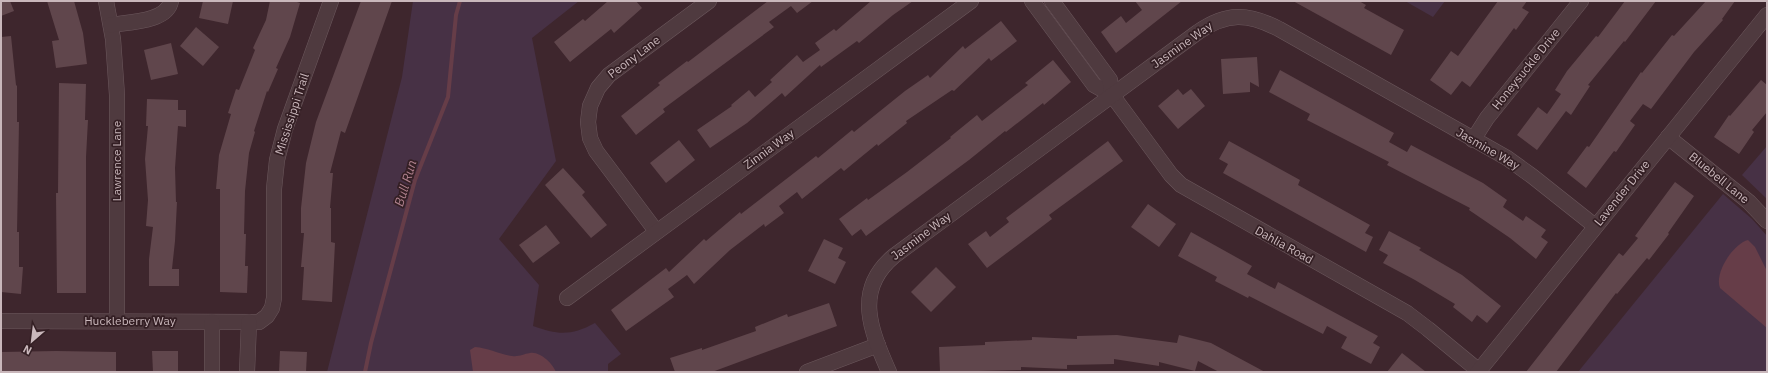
<svg xmlns="http://www.w3.org/2000/svg" width="1768" height="373" font-family="'IBM Plex Sans',sans-serif">
<style>
.green{fill:#473145}
.water{fill:#663d48}
.lines{fill:none;stroke-linecap:round;stroke-linejoin:round}
.stream{stroke:#663d48;stroke-width:4}
.building{fill:#60464c}
.street-casing{stroke:#6c585d;stroke-width:16}
.street{stroke:#4f3a3f;stroke-width:15}
.labels{text-anchor:middle;stroke-width:3.5;stroke-linejoin:round;paint-order:stroke}
.street-label{font-size:12px;fill:#c9b7bb;stroke:#341f24}
.water-label{font-size:13px;font-style:italic;fill:#af808d;stroke:#341f24}
</style>
<rect width="100%" height="100%" fill="#3e262d"/>
<g class="green">
<path d="M413,1H579L532,38L556,161L499,239L539,285L533,326C558,335 571,336 595,323L621,354L608,364V372H327L402,77Z"/>
<polygon points="1405,1 1445,1 1433,17"/>
<polygon points="1767,146 1767,199 1742,175"/>
<polygon points="1723,194 1752,219 1767,236 1767,372 1578,372"/>
</g>
<g class="water">
<path d="M1748,240L1755,247L1767,271V328L1720,288C1714,273 1733,244 1748,240Z"/>
<path d="M475,347C488,348 499,354 512,356C519,357 523,354 530,353C540,351 553,364 556,372H473L470,350Z"/>
</g>
<g class="lines">
<polyline class="stream" points="365,372 371,343 415,180 448,97 456,15 460,1"/>
</g>
<g class="building">
<polygon points="1,1 10,1 14,11 1,16"/>
<polygon points="47,1 74,1 83,33 87,64 56,68 52,41 59,40"/>
<polygon points="203,1 233,1 228,24 199,18"/>
<polygon points="270,1 294,1 300,3 290,37 276,68 278,69 268,92 267,91 254,131 255,132 249,153 245,191 244,234 246,234 245,266 248,266 247,293 220,292 220,189 216,189 219,155 231,114 228,113 236,89 239,90 255,50 253,48 266,20"/>
<polygon points="361,1 392,1 345,133 341,131 330,173 333,173 330,208 331,208 331,242 335,243 332,302 302,300 304,267 301,267 304,233 301,233 301,208 306,163 316,122"/>
<polygon points="608,1 636,1 642,8 614,33 611,29 570,62 554,42 583,19 585,21"/>
<polygon points="768,1 813,1 797,13 791,6 769,22 774,27 663,109 665,112 636,135 621,116 660,85 658,83 687,61 688,62"/>
<polygon points="871,1 913,1 893,15 859,43 857,41 821,67 820,65 785,97 782,93 747,123 710,148 697,130 732,106 731,105 749,90 755,97 772,82 770,80 797,55 803,62 820,50 815,43 834,29 836,31"/>
<polygon points="1135,1 1182,1 1116,53 1101,32 1121,16 1126,23 1142,10"/>
<polygon points="1293,1 1359,1 1366,5 1364,8 1404,30 1391,55"/>
<polygon points="1498,1 1527,1 1522,8 1529,12 1516,30 1514,28 1470,87 1462,81 1451,95 1430,80 1451,51 1458,56"/>
<polygon points="1625,1 1656,1 1625,42 1624,41 1588,85 1590,86 1571,115 1566,111 1537,150 1517,135 1538,107 1547,114 1561,94 1555,90 1567,71 1596,36 1598,37"/>
<polygon points="1706,1 1735,1 1722,19 1723,20 1694,52 1651,109 1643,104 1630,121 1635,125 1616,152 1614,151 1586,188 1567,173 1587,146 1589,147 1641,72 1642,73 1672,35 1674,36"/>
<polygon points="1001,21 1017,41 991,61 989,58 954,91 952,90 906,121 907,123 878,146 877,144 844,171 841,168 802,199 797,192 779,206 784,213 765,227 764,224 730,250 694,284 687,275 668,289 674,297 626,331 611,310 666,268 669,272 704,239 706,241 740,212 741,214 816,156 818,158 852,130 854,132 905,91 928,75 930,78 963,46 965,49"/>
<polygon points="196,27 219,47 203,66 180,46"/>
<polygon points="11,36 16,85 17,86 17,122 19,122 17,232 19,232 19,267 23,267 21,294 1,292 1,37"/>
<polygon points="171,43 178,74 151,80 144,50"/>
<polygon points="1257,57 1259,87 1250,82 1250,92 1223,94 1221,59"/>
<polygon points="1053,60 1071,82 1044,105 1043,103 1006,132 1005,131 969,160 866,236 861,229 852,236 839,219 867,198 868,200 907,172 951,138 950,137 977,115 982,121 1028,85 1025,83"/>
<polygon points="1280,70 1394,133 1389,142 1407,152 1411,145 1483,183 1507,200 1503,207 1523,221 1526,216 1546,230 1541,237 1548,242 1536,259 1510,238 1469,210 1470,208 1387,165 1389,162 1307,120 1310,114 1269,92"/>
<polygon points="1761,80 1767,85 1767,112 1752,130 1754,132 1739,154 1714,137 1729,115 1730,116"/>
<polygon points="59,83 86,84 85,120 88,120 86,157 86,293 57,293 56,193 58,193"/>
<polygon points="1178,89 1183,95 1191,89 1205,106 1178,129 1158,106"/>
<polygon points="147,99 178,100 178,110 186,110 186,127 178,126 175,168 176,202 177,202 175,241 172,269 179,269 179,286 149,286 149,259 153,227 146,226 148,200 145,159 148,126 146,126"/>
<polygon points="679,140 695,160 666,183 650,163"/>
<polygon points="1108,141 1123,161 1049,215 1052,219 987,268 968,244 986,231 990,237 1009,222 1006,218"/>
<polygon points="1229,141 1300,180 1298,185 1370,225 1365,233 1373,237 1366,252 1223,173 1228,164 1219,159"/>
<polygon points="563,168 585,192 582,195 607,225 591,238 545,185"/>
<polygon points="1675,182 1694,196 1668,233 1669,234 1649,260 1647,258 1617,294 1616,293 1556,372 1526,372 1619,253 1623,256 1638,238 1635,236"/>
<polygon points="1148,204 1176,224 1159,247 1131,227"/>
<polygon points="546,225 560,243 533,263 519,245"/>
<polygon points="1389,231 1421,248 1419,250 1462,275 1501,306 1487,323 1477,315 1472,322 1453,307 1455,304 1415,280 1383,263 1388,255 1379,250"/>
<polygon points="1191,232 1252,266 1247,274 1275,289 1278,282 1378,336 1373,343 1380,347 1371,364 1341,348 1347,337 1327,326 1323,334 1249,296 1248,298 1215,281 1217,277 1178,256"/>
<polygon points="824,239 843,248 838,258 846,262 835,284 808,271"/>
<polygon points="936,267 956,287 931,312 911,292"/>
<polygon points="829,303 837,326 712,372 675,372 670,358 702,348 702,350 756,331 755,327 787,314 788,317"/>
<polygon points="1117,335 1177,343 1179,335 1211,343 1265,372 1219,372 1198,361 1195,371 1159,362 1159,366 1114,359 1114,364 1067,365 1067,369 1021,367 1021,370 940,372 939,347 985,345 985,342 1032,340 1032,337 1077,339 1077,336"/>
<polygon points="56,351 116,352 116,372 1,372 1,352"/>
<polygon points="152,351 178,351 178,372 153,372"/>
<polygon points="280,351 307,352 306,372 279,372"/>
<polygon points="1402,353 1426,372 1387,372"/>
</g>
<g class="lines">
<defs>
<g id="street">
<polyline points="106,1 113,39 117,95 117,321"/>
<polyline points="1032,1 1094,85 1112,95"/>
<polyline points="1052,1 1110,80 1112,95 1171,175 1181,185 1407,313 1428,329 1479,371"/>
<path d="M111,25C129,22 167,22 171,1"/>
<polyline points="1668,137 1749,202 1767,221"/>
<polyline points="1473,140 1487,118 1581,1"/>
<polyline points="656,231 596,151 590,138 588,122 590,106 598,88 609,75 709,1"/>
<polyline points="567,298 971,1"/>
<polyline points="1,321 259,322 267,316 272,308 274,298 274,189 277,160 285,129 331,1"/>
<polyline points="212,372 212,322"/>
<polyline points="247,372 249,322"/>
<polyline points="807,372 878,345"/>
<path d="M889,372C871,331 853,290 894,256L1198,32C1227,12 1248,13 1279,29L1507,158L1532,176L1595,226"/>
<polyline points="1478,372 1767,15"/>
</g>
</defs>
<use href="#street" class="street-casing"/>
<use href="#street" class="street"/>
</g>
<g class="labels">
<g class="street-label">
<text transform="translate(1182 45) rotate(-35)" y="4">Jasmine Way</text>
<text transform="translate(634 57) rotate(-37)" y="4">Peony Lane</text>
<text transform="translate(1526 69) rotate(-51)" y="4">Honeysuckle Drive</text>
<text transform="translate(292 114) rotate(-72)" y="4">Mississippi Trail</text>
<text transform="translate(769 149) rotate(-36)" y="4">Zinnia Way</text>
<text transform="translate(1488 149) rotate(30)" y="4">Jasmine Way</text>
<text transform="translate(117 161) rotate(-90)" y="4">Lawrence Lane</text>
<text transform="translate(1719 178) rotate(39)" y="4">Bluebell Lane</text>
<text transform="translate(1622 193) rotate(-51)" y="4">Lavender Drive</text>
<text transform="translate(921 236) rotate(-37)" y="4">Jasmine Way</text>
<text transform="translate(1284 245) rotate(29)" y="4">Dahlia Road</text>
<text x="130" y="325">Huckleberry Way</text>
</g>
<g class="water-label">
<text transform="translate(405 183) rotate(-73)" y="5">Bull Run</text>
</g>
</g>
<rect width="1768" height="373" fill="none" stroke="#c9b7bb" stroke-width="4"/>
<g transform="translate(32 341) rotate(208)" stroke="#341f24" stroke-width="3" paint-order="stroke">
<path d="M0-3L7 15L0 10L-7 15Z" fill="#c9b7bb"/>
<text y="-6" font-size="11" font-weight="bold" text-anchor="middle" fill="#c9b7bb">N</text>
</g>
</svg>
